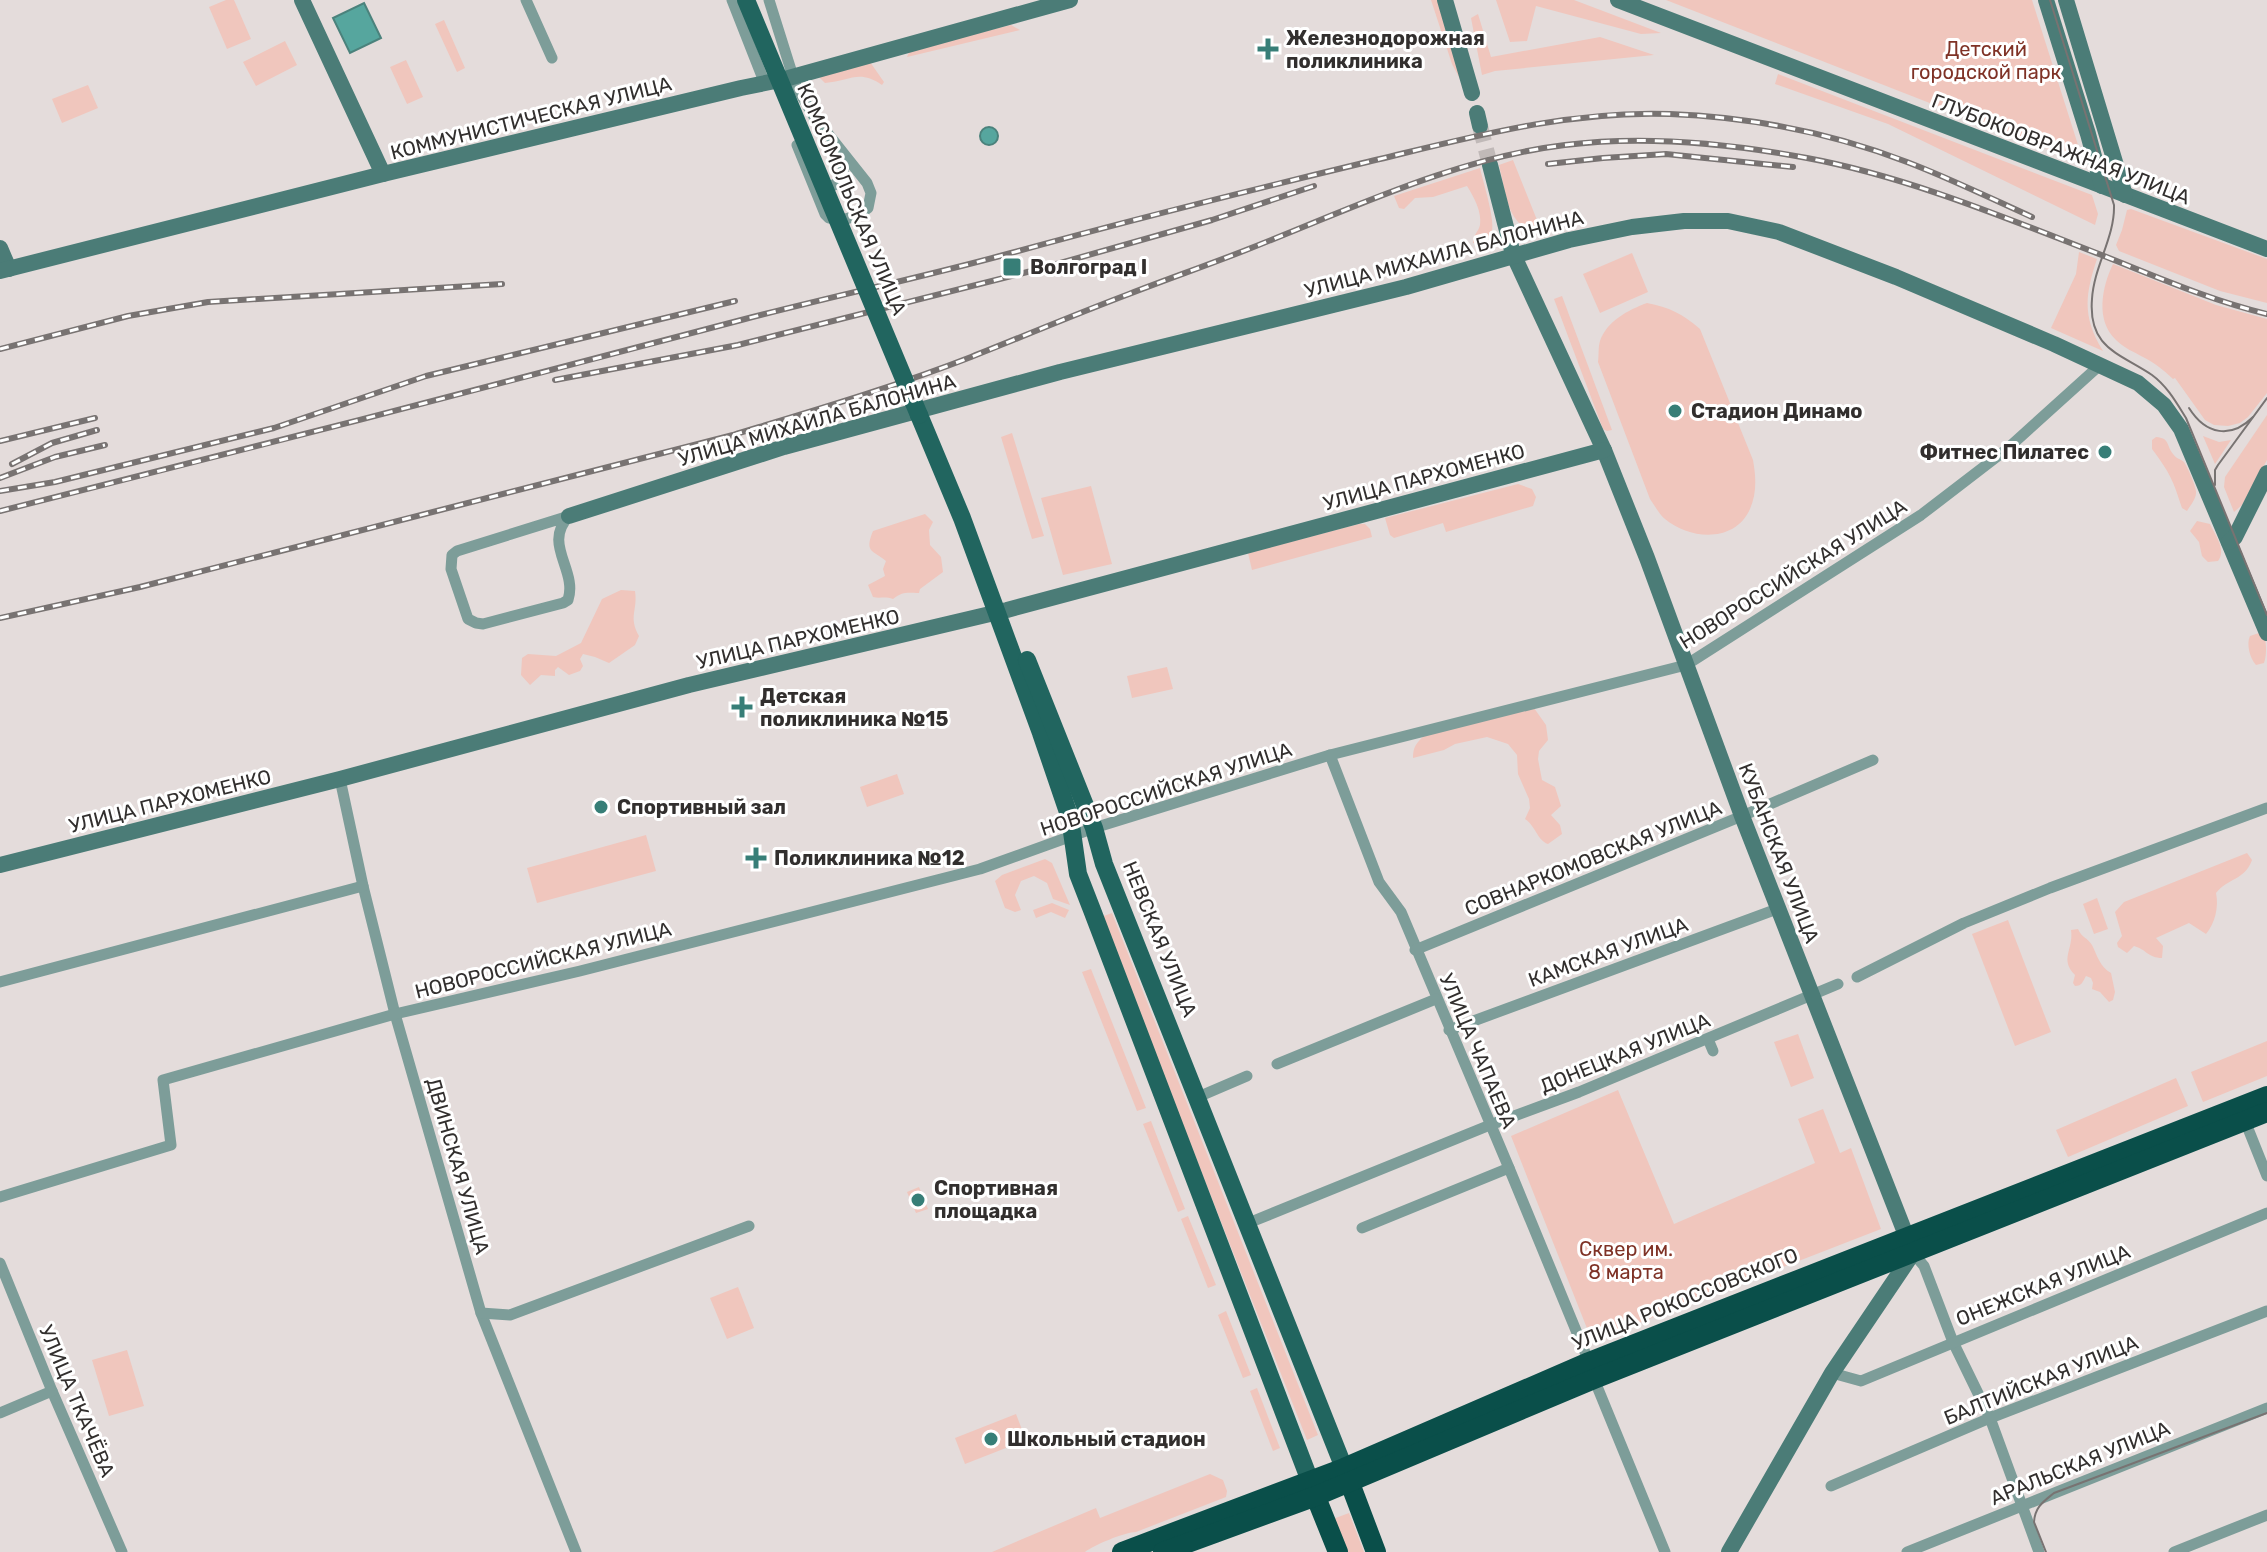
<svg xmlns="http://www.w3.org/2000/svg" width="2267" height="1552" font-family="Rubik,sans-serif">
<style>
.green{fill:#f0c6bd}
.water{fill:#56a69e;stroke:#4b827c;stroke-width:2}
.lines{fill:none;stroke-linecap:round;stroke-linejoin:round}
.secondary-tunnel{stroke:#c0b9b8;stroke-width:16;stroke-dasharray:16 8;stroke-linecap:butt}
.street{stroke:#7d9d99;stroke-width:11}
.secondary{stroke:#4b7c77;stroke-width:16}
.primary{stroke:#21655f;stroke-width:18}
.highway{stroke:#0a4f4a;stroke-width:20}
.tram{stroke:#787372;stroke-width:2}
.rail-casing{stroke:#787372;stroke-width:6}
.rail{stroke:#fff;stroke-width:3;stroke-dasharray:9;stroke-linecap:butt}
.primary-bridge{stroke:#21655f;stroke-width:18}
.poi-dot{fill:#377e77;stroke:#fff;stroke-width:3}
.labels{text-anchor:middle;stroke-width:6;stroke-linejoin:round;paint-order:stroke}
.poi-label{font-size:20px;font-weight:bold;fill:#322f2e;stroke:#fff;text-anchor:start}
.park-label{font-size:20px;fill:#7f3226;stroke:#fff}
.street-label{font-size:20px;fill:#322f2e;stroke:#fff}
</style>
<rect width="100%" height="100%" fill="#e4dcdb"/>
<g class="green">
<polygon points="226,0 234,0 251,39 227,49 209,7"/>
<polygon points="1431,0 1439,0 1462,83 1452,64"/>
<polygon points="1496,0 1574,0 1661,33 1641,34 1536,6 1527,41 1510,42"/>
<polygon points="1666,0 2032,0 2079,148 2058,153"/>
<polygon points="1478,14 1491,57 1600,37 1654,55 1495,71 1482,75 1471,18"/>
<polygon points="444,20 465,68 457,72 435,24"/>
<polygon points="1011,25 1020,30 907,57 910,50"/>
<polygon points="285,41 297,65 256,86 243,62"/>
<polygon points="406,60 423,97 407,104 390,67"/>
<path d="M870,62L884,82L882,85C859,69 850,81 825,83L818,76Z"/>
<polygon points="1778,74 2092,195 2098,214 2095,225 1888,124 1775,84"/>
<polygon points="88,85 98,108 62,123 52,99"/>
<path d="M1513,160L1541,230L1536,233C1506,224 1506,192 1499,165Z"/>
<path d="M1480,168C1483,182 1497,224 1491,235C1487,242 1480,242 1473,243C1473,234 1478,233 1480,225C1482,212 1474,197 1467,186L1433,197L1415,198L1404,209L1399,208L1394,196Z"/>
<polygon points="2131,209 2267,259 2267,303 2220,291 2119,251 2116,245 2122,230 2127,210"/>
<path d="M2079,252L2097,259C2085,295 2082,317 2103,351L2051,328L2076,274Z"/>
<polygon points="1632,253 1648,292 1600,313 1583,274"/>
<path d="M2113,264L2216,305L2267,319V393L2248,417L2240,423L2228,426L2214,425L2205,420L2175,378L2173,379C2164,370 2153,362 2143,357C2134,352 2124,348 2116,340C2095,320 2102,287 2113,264Z"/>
<polygon points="1562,296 1612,430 1607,431 1603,429 1554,299"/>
<path d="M1647,303C1669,307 1683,314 1700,329L1753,460C1756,477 1757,493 1750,509C1735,543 1690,540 1665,519C1659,514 1655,506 1650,499L1598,362C1599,356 1598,347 1600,341C1607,321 1628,310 1647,303Z"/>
<polygon points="2267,415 2267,460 2242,505 2234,512 2224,487 2225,477"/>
<polygon points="1012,433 1044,536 1032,539 1001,437"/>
<polygon points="2203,436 2219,442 2231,440 2215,464"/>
<path d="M2156,437C2170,438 2166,445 2173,454C2179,461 2178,457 2184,462C2187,466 2197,488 2196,493C2196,499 2190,506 2187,511L2182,508C2173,480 2170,473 2152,449V440Z"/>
<polygon points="1518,484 1532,489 1536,497 1533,506 1446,532 1443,523 1394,538 1390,535 1385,518"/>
<polygon points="1091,486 1112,564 1063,575 1041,498"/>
<path d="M925,514L933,522L929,530L930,545L941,557L943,572L920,589L919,593C908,593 903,591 893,599C885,596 880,599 873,597L868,585L885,576L883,569L886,561C873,550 864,553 873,531Z"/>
<path d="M2197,521L2210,524C2215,535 2227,550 2218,561L2208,562L2202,556L2199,542L2190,531Z"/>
<polygon points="1359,524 1365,524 1370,529 1372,537 1252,570 1248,553"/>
<path d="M621,590L635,591C638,611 628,616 639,636L635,645L609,663L595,657L583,654L580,659L583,666L580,671L569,675L558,667L555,670V676L541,675L530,685L521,675L522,658L528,654L556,656L581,643L602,599Z"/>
<path d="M2262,632C2267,640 2267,654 2264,663L2256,665C2250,659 2246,644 2250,636Z"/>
<polygon points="1167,667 1173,689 1132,698 1127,676"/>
<path d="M1534,708L1546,725L1548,740L1539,751L1538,759L1542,780L1555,787L1561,806L1551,815L1560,825L1562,834L1548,844C1537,840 1535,825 1525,819L1530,808L1529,799L1518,774L1517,755L1508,744L1487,737L1455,744L1444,750L1413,758C1413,747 1416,743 1425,735Z"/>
<polygon points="897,774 904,794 867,807 860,787"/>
<polygon points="646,835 656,871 537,903 527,868"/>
<path d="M2247,853L2252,860C2245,880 2228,878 2216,893C2219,907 2215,923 2206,934L2189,923L2156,938L2163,946L2162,958C2148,958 2146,949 2134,946L2127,953L2118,947L2117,943L2122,936L2115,912L2124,902Z"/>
<polygon points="1045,859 1052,863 1070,905 1053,899 1047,883 1034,876 1021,881 1015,895 1021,910 1015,912 1005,908 995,881 1002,875"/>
<polygon points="2097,898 2108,929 2094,934 2083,904"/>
<polygon points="1052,903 1069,910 1065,918 1051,912 1036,918 1033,910"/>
<polygon points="1112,913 1318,1435 1307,1440 1101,917"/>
<polygon points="2008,920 2051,1032 2015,1046 1972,934"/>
<path d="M2078,929C2082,938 2087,937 2092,945C2097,955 2100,967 2111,973L2115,992L2113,1000L2109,1002L2100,992L2092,989L2093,983L2091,978L2086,976C2083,981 2082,986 2075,986L2073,983L2075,975C2059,959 2074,949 2071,930Z"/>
<polygon points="1091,969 1146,1108 1137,1111 1082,972"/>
<polygon points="1798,1034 1814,1078 1791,1087 1774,1042"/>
<polygon points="2267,1041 2267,1076 2203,1102 2191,1072"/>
<polygon points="2176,1078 2188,1106 2068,1157 2056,1130"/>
<polygon points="1618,1090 1674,1224 1815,1163 1798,1119 1823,1109 1840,1153 1851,1148 1881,1229 1592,1341 1511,1136"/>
<polygon points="1151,1121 1185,1209 1178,1212 1143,1124"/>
<polygon points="919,1187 928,1209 916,1213 907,1192"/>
<polygon points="1188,1216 1216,1285 1208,1288 1181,1219"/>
<polygon points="738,1287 754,1328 727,1339 710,1298"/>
<polygon points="1226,1311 1251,1375 1243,1378 1218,1315"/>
<polygon points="127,1350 144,1406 109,1416 92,1360"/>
<polygon points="1257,1388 1280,1448 1273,1451 1250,1391"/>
<polygon points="1016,1414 1026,1440 965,1464 955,1438"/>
<path d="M1210,1474L1223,1480L1227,1491L1226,1497L1136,1532C1125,1532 1094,1545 1085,1552H992L1096,1508L1100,1518Z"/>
<polygon points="1349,1513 1364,1552 1346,1552 1333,1519"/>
</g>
<g class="water">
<polygon points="364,3 381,38 350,53 333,18"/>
<circle cx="989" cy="136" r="9"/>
</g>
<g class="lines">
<polyline class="secondary-tunnel" points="1480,126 1490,165"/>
<g class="street">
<polyline points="526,0 552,58"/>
<polyline points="732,0 765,84"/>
<path d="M769,0L796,86L813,115L867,183L871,193L868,208C857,217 843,222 829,218L825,214L797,145"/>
<path d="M818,188C844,188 847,173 841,151"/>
<path d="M569,516C542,544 578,570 568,600L563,603L483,624L476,623L468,619L451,569L452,555L457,551Z"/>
<polyline points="1330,755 1379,882 1401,912 1509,1168 1589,1362"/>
<polyline points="340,779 363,886 395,1014 481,1313 576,1552"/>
<polyline points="1415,950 1742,816 1873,760"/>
<polyline points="1857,977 1964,923 2050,888 2267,808"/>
<polyline points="0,982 363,886"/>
<polyline points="1449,1030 1780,908"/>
<polyline points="1708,1039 1713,1051"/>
<polyline points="1277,1064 1436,999"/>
<polyline points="1198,1097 1247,1076"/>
<polyline points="2245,1121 2267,1176"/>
<polyline points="0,1197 171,1145 163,1080 395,1014 580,971 980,869 1094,828 1330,755 1686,665 1921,515 2007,449 2100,365"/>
<polyline points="1246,1224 1490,1125 1579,1092 1838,984"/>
<polyline points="1362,1228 1509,1168"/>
<polyline points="1913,1253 1924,1266 1953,1342 1990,1418 2039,1552"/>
<polyline points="0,1263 52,1391 122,1552"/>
<polyline points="481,1313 510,1315 749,1226"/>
<polyline points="1832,1373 1861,1381 2267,1213"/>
<polyline points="1594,1379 1665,1552"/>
<polyline points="0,1413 52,1391"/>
<polyline points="1831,1486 1990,1418 2267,1311"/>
<polyline points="1907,1552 2267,1408"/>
<polyline points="2174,1552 2267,1515"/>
</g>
<g class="secondary">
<polyline points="302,0 383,174"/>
<polyline points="1445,0 1472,93"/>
<polyline points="1618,0 2267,249"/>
<polyline points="2046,0 2088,134 2102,186"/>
<polyline points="2066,0 2125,195"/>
<polyline points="1477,113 1480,126"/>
<polyline points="1490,165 1513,254 1604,450 1647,558 1742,816 1913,1253 1832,1373 1729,1552"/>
<polyline points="0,248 9,269"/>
<polyline points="0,271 383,174 741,88 785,79 1070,0"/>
<polyline points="569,516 784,447 1060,372 1406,287 1569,240 1632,227 1684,221 1728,221 1779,232 1896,277 2054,344 2138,383 2164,405 2181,429 2267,633"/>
<polyline points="2229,542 2235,537 2267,473"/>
<polyline points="0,865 340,779 689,685 1007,610 1604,450"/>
</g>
<g class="primary">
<polyline points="919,415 962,518 1041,733 1070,818 1078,874 1092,910 1310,1481"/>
<polyline points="1027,660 1094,828 1104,864 1344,1468"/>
</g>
<g class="highway">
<polyline points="1345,1470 1376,1552"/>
<polyline points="1311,1485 1338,1552"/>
<polyline points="1122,1552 1344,1468 1589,1362 2267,1096"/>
<polyline points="1163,1552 1316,1496 1594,1379 2267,1112"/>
</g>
<g class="tram">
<path d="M2050,0L2114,205C2115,237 2094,266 2092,299C2088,348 2119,353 2152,375C2167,386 2176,402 2186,418L2267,615"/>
<path d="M2189,408C2206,435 2231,439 2253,417"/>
<polyline points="2215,485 2215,470 2218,465 2267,398"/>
<path d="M2046,1552L2034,1522C2035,1507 2043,1502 2054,1493L2267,1413"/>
</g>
<defs>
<g id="rail">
<polyline points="1548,164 1603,158 1666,154 1793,167"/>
<polyline points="0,349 128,316 208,302 502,284"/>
<polyline points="555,380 738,345 1039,269 1212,220 1314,186"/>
<polyline points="0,441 95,418"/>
<polyline points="12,464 52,443 97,430"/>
<polyline points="0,478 55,457 105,445"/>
<polyline points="0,491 55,482 274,428 426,376 735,301"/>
<path d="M0,511C249,449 497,385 745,319C834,296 923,277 1011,253C1127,221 1243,192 1359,164C1461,140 1563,110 1670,114C1749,117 1832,133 1907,162C1949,178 1990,198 2032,217"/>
<path d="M0,618L140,587L733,435C812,411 894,387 971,357C1024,336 1076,314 1129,294C1170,278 1211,264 1251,248C1353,208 1456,158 1565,145C1646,135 1727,143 1807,158C1905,176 2006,218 2099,254C2155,276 2209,300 2267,314"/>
</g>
</defs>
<use href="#rail" class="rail-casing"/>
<use href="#rail" class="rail"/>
<polyline class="primary-bridge" points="746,0 919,415"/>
</g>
<g class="poi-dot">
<path d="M1264 37h8v8h8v8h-8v8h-8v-8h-8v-8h8z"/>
<rect x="1002" y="257" width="20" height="20" rx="4"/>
<circle cx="1675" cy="411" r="8"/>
<circle cx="2105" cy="452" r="8"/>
<path d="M738 695h8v8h8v8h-8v8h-8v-8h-8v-8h8z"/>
<circle cx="601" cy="807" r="8"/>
<path d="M752 846h8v8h8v8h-8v8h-8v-8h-8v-8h8z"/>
<circle cx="918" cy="1200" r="8"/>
<circle cx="991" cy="1439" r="8"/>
</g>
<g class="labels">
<g class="poi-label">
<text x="1286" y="45">Железнодорожная<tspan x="1286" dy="23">поликлиника</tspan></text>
<text x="1030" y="274">Волгоград I</text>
<text x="1691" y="418">Стадион Динамо</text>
<text x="2089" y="459" text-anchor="end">Фитнес Пилатес</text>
<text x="760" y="703">Детская<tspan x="760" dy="23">поликлиника №15</tspan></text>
<text x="617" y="814">Спортивный зал</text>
<text x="774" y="865">Поликлиника №12</text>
<text x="934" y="1195">Спортивная<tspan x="934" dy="23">площадка</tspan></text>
<text x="1007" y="1446">Школьный стадион</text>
</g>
<g class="park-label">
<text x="1986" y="56">Детский<tspan x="1986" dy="23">городской парк</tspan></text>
<text x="1626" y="1256">Сквер им.<tspan x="1626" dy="23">8 марта</tspan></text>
</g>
<g class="street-label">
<text transform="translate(531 118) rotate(-14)" y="7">КОММУНИСТИЧЕСКАЯ УЛИЦА</text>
<text transform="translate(2061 149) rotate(21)" y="7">ГЛУБОКООВРАЖНАЯ УЛИЦА</text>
<text transform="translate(852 199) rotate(67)" y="7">КОМСОМОЛЬСКАЯ УЛИЦА</text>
<text transform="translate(1444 254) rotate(-15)" y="7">УЛИЦА МИХАИЛА БАЛОНИНА</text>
<text transform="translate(817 420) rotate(-16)" y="7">УЛИЦА МИХАИЛА БАЛОНИНА</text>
<text transform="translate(1424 477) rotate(-15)" y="7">УЛИЦА ПАРХОМЕНКО</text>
<text transform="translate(1793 574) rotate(-32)" y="7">НОВОРОССИЙСКАЯ УЛИЦА</text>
<text transform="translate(798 639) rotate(-13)" y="7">УЛИЦА ПАРХОМЕНКО</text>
<text transform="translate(1166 789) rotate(-18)" y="7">НОВОРОССИЙСКАЯ УЛИЦА</text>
<text transform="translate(170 801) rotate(-14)" y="7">УЛИЦА ПАРХОМЕНКО</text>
<text transform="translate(1779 853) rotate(69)" y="7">КУБАНСКАЯ УЛИЦА</text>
<text transform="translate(1593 858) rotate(-22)" y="7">СОВНАРКОМОВСКАЯ УЛИЦА</text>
<text transform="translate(1160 939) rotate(68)" y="7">НЕВСКАЯ УЛИЦА</text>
<text transform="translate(1608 952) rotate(-20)" y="7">КАМСКАЯ УЛИЦА</text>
<text transform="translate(543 960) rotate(-14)" y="7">НОВОРОССИЙСКАЯ УЛИЦА</text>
<text transform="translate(1478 1051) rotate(67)" y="7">УЛИЦА ЧАПАЕВА</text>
<text transform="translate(1625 1053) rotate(-22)" y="7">ДОНЕЦКАЯ УЛИЦА</text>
<text transform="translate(458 1166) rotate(74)" y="7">ДВИНСКАЯ УЛИЦА</text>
<text transform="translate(2043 1285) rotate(-22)" y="7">ОНЕЖСКАЯ УЛИЦА</text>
<text transform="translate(1685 1299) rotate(-22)" y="7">УЛИЦА РОКОССОВСКОГО</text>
<text transform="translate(2041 1380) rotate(-22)" y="7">БАЛТИЙСКАЯ УЛИЦА</text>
<text transform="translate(77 1401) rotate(67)" y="7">УЛИЦА ТКАЧЁВА</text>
<text transform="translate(2080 1463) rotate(-22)" y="7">АРАЛЬСКАЯ УЛИЦА</text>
</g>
</g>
</svg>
